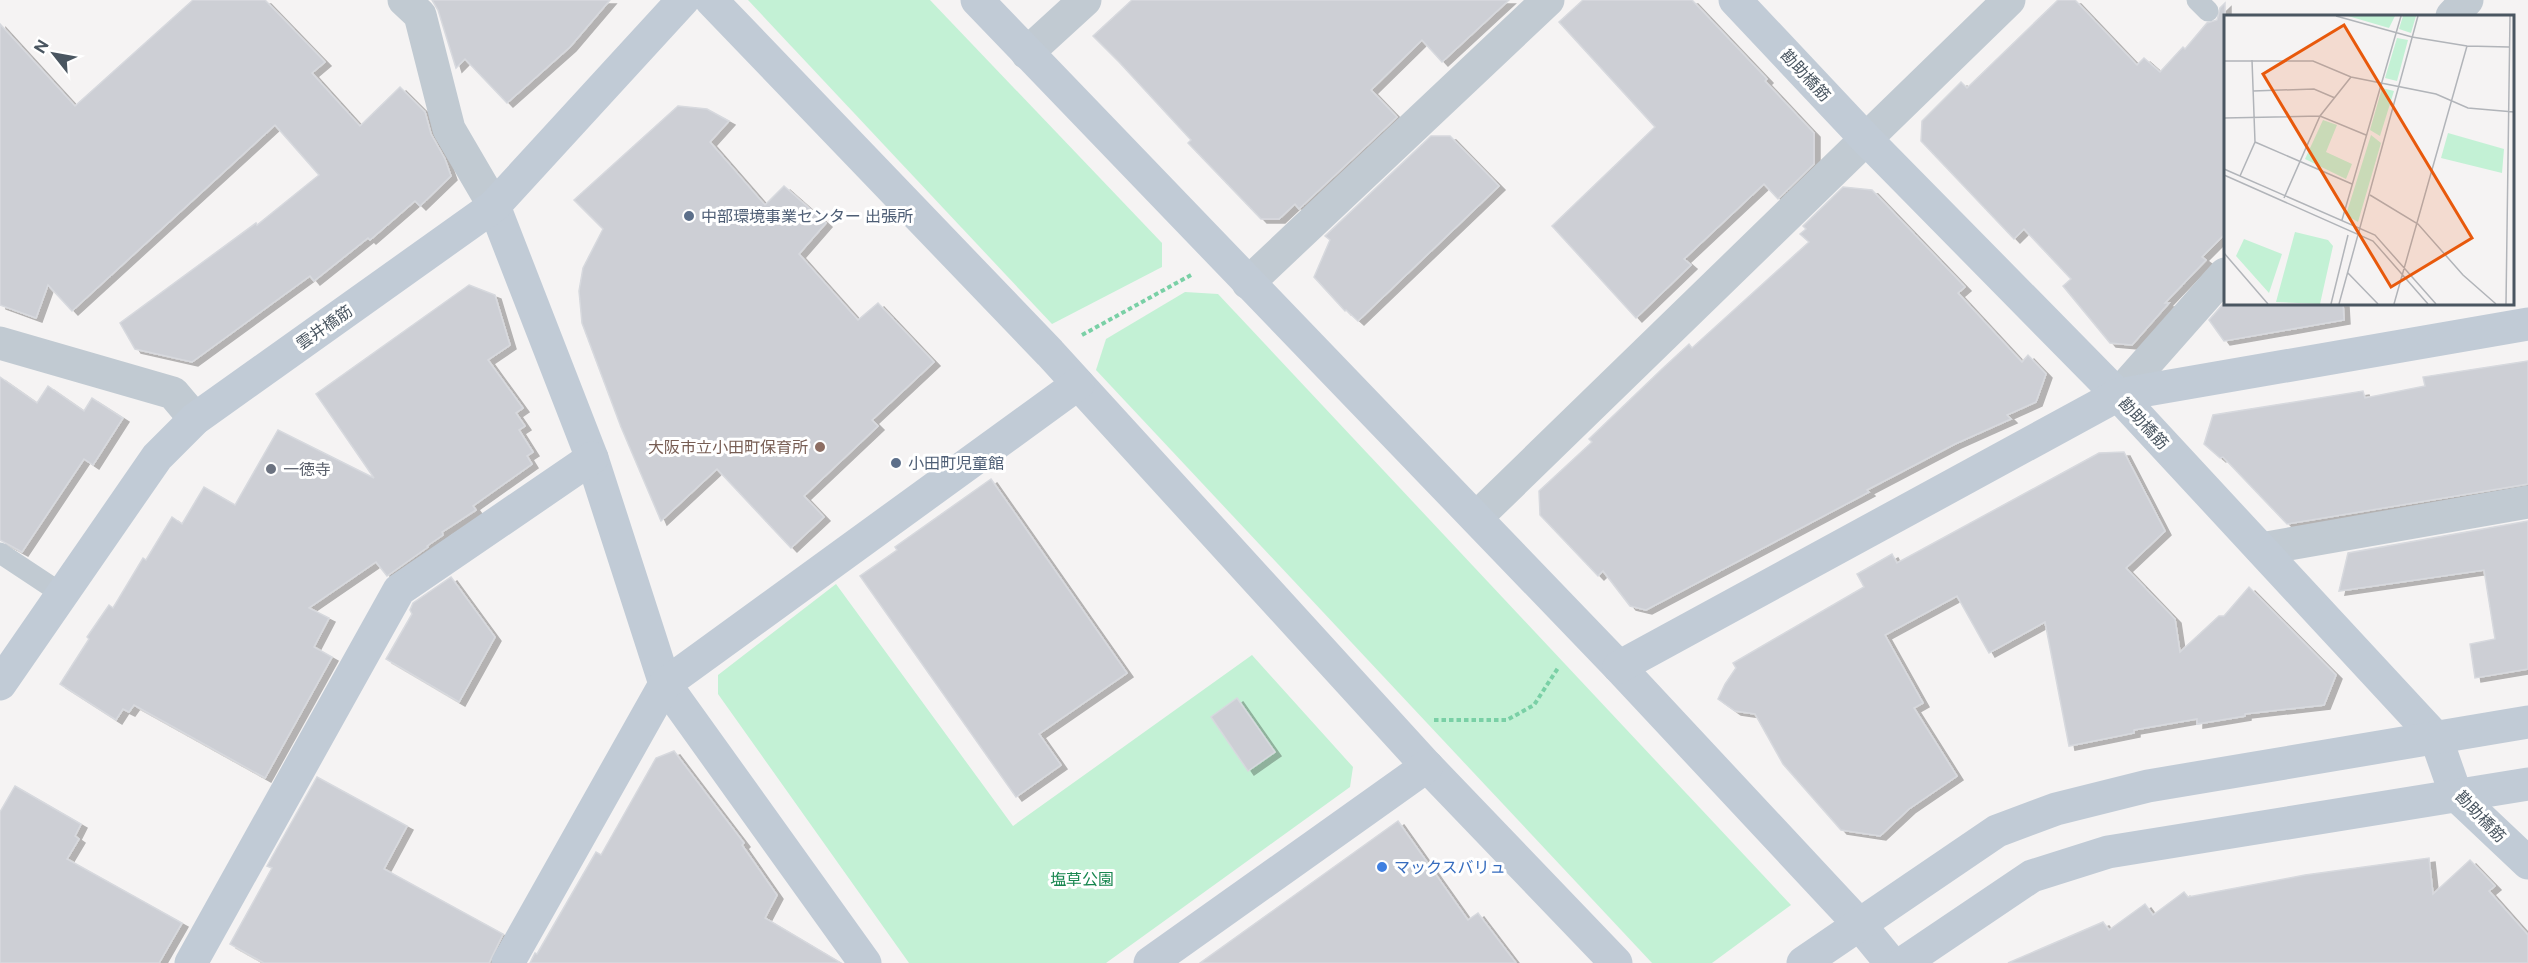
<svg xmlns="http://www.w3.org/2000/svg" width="2528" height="963" font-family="'Public Sans','Noto Sans JP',sans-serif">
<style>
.green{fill:#c3f1d5}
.building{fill:#cdcfd5;stroke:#d7d9de;stroke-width:1.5;filter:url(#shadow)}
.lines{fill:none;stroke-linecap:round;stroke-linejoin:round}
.path{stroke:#7ad0a6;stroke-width:4;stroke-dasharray:4.5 3;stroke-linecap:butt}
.lane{stroke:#c1cad2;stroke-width:21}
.street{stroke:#c1cad2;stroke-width:33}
.secondary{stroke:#c1cbd6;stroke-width:33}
.service-dot{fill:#5c6f8a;stroke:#fff;stroke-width:2}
.education-dot{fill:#8d6e63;stroke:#fff;stroke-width:2}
.worship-dot{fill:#6b7280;stroke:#fff;stroke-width:2}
.shop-dot{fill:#3f7fe0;stroke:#fff;stroke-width:2}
.labels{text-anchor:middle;stroke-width:6;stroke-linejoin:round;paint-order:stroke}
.street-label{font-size:16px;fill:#4a5661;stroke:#fff}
.service-label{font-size:16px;fill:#4e5e75;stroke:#fff;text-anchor:start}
.education-label{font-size:16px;fill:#785e54;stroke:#fff;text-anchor:end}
.worship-label{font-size:16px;fill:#5b616d;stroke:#fff;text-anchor:start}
.shop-label{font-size:16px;fill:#366cbe;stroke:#fff;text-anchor:start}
.park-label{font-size:16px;fill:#17864f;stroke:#fff}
.inset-road{fill:none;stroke:#b1b4b9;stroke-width:1.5}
.view{fill:#e8590c;fill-opacity:0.15;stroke:#e8590c;stroke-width:3}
.inset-edge{fill:none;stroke:#4a5661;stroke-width:3}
</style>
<defs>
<filter id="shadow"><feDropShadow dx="6" dy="4" stdDeviation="0" flood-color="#0004"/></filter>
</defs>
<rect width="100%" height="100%" fill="#f5f3f3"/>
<g class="green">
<polygon points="748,0 930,0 1162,243 1162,267 1052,324"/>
<polygon points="1185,292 1218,294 1791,905 1712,963 1652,963 1096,370 1106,339"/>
<polygon points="836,584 1013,826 1252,655 1353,767 1350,787 1106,963 909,963 718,694 718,675"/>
</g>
<g class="building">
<polygon points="193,0 265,0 325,62 312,73 360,126 400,87 425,112 431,134 445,159 451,176 420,206 415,201 370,240 368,238 314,281 310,276 192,362 135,349 120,323 256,223 257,225 319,175 275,125 72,311 48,285 36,318 0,305 0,24 75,106"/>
<polygon points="432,0 610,0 570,47 507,103 465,59 456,68 438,10"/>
<polygon points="1132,0 1509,0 1442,62 1422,40 1371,90 1397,117 1299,209 1295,204 1279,219 1261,219 1188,143 1191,140 1119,62 1093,36"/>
<polygon points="1583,0 1692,0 1767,79 1765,81 1814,133 1814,164 1778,199 1764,184 1684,259 1691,265 1636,318 1552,226 1655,127 1559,22"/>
<polygon points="2058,0 2075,0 2137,65 2144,58 2160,72 2183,47 2185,49 2207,23 2217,20 2220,8 2225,3 2225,234 2202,257 2206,260 2165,303 2169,303 2132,345 2110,343 2063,286 2071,279 2024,229 2014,239 1921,141 1922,121 1961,82 1967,88"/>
<polygon points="678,106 707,109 729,121 710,142 765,205 784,186 826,223 799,254 858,320 878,303 934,362 872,420 878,426 804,496 824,517 791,548 717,469 661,521 621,427 582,323 579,291 583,268 603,229 574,200"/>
<polygon points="1431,136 1450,136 1499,186 1358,321 1346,310 1345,311 1314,277 1330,240 1325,236"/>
<polygon points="1843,187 1872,190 1965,287 1958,293 2022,362 2028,355 2046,374 2036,402 2007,415 2011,419 1955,444 1867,490 1869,492 1646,610 1630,606 1603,571 1598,576 1540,515 1539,491 1592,442 1589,439 1662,369 1689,344 1692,348 1809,242 1800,234 1806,229 1803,226"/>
<polygon points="469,285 495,295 510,345 488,360 523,408 516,413 525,426 519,430 533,452 527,456 532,464 473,506 476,510 442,532 443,535 427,546 428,547 387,576 376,562 309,608 329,618 314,647 332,657 265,778 134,705 129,712 123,709 116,720 60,684 89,639 87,637 109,605 113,608 143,558 146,560 172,517 182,524 204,487 235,505 278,430 374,478 316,394"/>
<polygon points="2224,303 2343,303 2344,320 2224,341 2209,320"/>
<polygon points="2528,361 2528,484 2287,524 2223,457 2220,458 2204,444 2213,415 2363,391 2365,398 2425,386 2423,377"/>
<polygon points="0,377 37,403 48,386 84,411 92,398 123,418 93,465 84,459 22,552 0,540"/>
<polygon points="2124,452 2165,531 2126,568 2175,619 2180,652 2219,616 2224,616 2249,587 2336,675 2324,705 2245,714 2245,716 2197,724 2197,719 2134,730 2134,733 2069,746 2045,622 1989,653 1957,596 1885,635 1923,703 1914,708 1957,776 1909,809 1880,836 1841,830 1783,764 1755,714 1735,711 1718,699 1725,684 1736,668 1733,663 1864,587 1857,574 1892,554 1897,563 2099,453"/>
<polygon points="991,479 1127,673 1039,734 1061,765 1016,797 860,576 897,550 895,547"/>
<polygon points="2528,521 2528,669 2475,678 2470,644 2495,639 2484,570 2339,591 2348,553"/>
<polygon points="451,577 495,637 459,702 386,659 412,614 410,610 413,603"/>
<polygon points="1237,698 1275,752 1248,771 1211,717"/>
<polygon points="674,751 744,843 742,845 777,895 765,918 841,963 530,963 535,953 537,954 596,852 601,855 656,758"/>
<polygon points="317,777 407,826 384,869 503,934 489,963 264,963 230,944 272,868 267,866"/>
<polygon points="15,786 81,824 75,836 79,839 67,859 182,923 159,963 0,963 0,812"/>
<polygon points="1398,821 1468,920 1478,913 1516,963 1200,963"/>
<polygon points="2429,858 2433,894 2470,860 2495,886 2489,891 2528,935 2528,963 2008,963 2103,922 2109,930 2145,904 2153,915 2184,892 2188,897 2305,875"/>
</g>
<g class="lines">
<g class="path">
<polyline points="1082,335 1191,275"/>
<polyline points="1434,720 1507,720 1534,705 1558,668"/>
</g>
<g class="lane">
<polyline points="2197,0 2208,11"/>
<polyline points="0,553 62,594"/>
</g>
<g class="street">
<polyline points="404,0 420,15 449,129 494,206"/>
<polyline points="2452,16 2467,0"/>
<polyline points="1027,53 1085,0"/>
<polyline points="1248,283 1548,0"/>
<polyline points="0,343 173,393 195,419"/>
<polyline points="2118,395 2225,274"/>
<polyline points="1476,518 2009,0"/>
<polyline points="2261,549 2528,502"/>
</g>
<g class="secondary">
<polyline points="711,0 1050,353 1427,766 1616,963"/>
<polyline points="977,0 1619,667 1859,924 1891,963"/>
<polyline points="1735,0 1865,138 2118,395 2436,738 2456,795 2528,863"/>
<polyline points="494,206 592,458 665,684 865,963"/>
<polyline points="1619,667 2118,395 2528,324"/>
<polyline points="0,684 157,457 195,419 494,206 683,0"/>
<polyline points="191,963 399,590 592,458"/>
<polyline points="508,963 665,684 1078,384"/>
<polyline points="1150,963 1427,766"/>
<polyline points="1803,963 1997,831 2056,809 2148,786 2528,722"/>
<polyline points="1903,963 2032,876 2108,852 2528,784"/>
</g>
</g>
<g class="service-dot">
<circle cx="689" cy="216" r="6"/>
<circle cx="896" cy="463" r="6"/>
</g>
<circle class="education-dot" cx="820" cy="447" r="6"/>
<circle class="worship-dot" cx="271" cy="469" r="6"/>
<circle class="shop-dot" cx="1382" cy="867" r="6"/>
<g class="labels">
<g class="street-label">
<text transform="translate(1806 75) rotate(47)" y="6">勘助橋筋</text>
<text transform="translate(324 327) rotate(-35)" y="6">雲井橋筋</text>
<text transform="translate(2144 423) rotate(47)" y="6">勘助橋筋</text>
<text transform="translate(2481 816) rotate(46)" y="6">勘助橋筋</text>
</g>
<g class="service-label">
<text x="701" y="222">中部環境事業センター 出張所</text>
<text x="908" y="469">小田町児童館</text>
</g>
<g class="education-label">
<text x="808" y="453">大阪市立小田町保育所</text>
</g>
<g class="worship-label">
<text x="283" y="475">一徳寺</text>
</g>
<g class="shop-label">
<text x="1394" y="873">マックスバリュ</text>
</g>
<g class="park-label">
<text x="1082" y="885">塩草公園</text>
</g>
</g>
<g transform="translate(2224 15)">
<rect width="290" height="290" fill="#f5f3f3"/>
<path d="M124,1H171L165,13ZM179,1H192L187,18L175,14ZM173,23L184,25L173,66L161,63ZM158,73L170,76L156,121L146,115ZM99,105L113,110L102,137L128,149L122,164L81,144ZM224,118L280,134L278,158L217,143ZM147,120L157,128L134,207L122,200ZM71,217L104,225L109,231L96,289L52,287ZM20,224L58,239L45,278L12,241Z" fill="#c3f1d5"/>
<path class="inset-road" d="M112,1L188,22L243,31L285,32M0,46H89L127,62L212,79L244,93L290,97M29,76L90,74L111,83M0,103L96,101L142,120M31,127L128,169M0,154L151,220L212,289M0,160L149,226L204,289M16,161L31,127L28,45M146,180L194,209L239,260L272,289M60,183L96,101L127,62M118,205L177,1M0,238L44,289M123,257L154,289M107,289L124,220M115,289L194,1M170,289L243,31M282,289L286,1"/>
<path class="view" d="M120,10L248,223L167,272L39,59Z"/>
<rect width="290" height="290" class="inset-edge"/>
</g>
<g transform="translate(54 54) rotate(301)" stroke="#ffffff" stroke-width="4.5" paint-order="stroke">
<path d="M0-4.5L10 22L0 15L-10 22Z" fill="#4a5661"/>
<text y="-9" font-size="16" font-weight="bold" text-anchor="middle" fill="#4a5661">N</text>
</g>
</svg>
